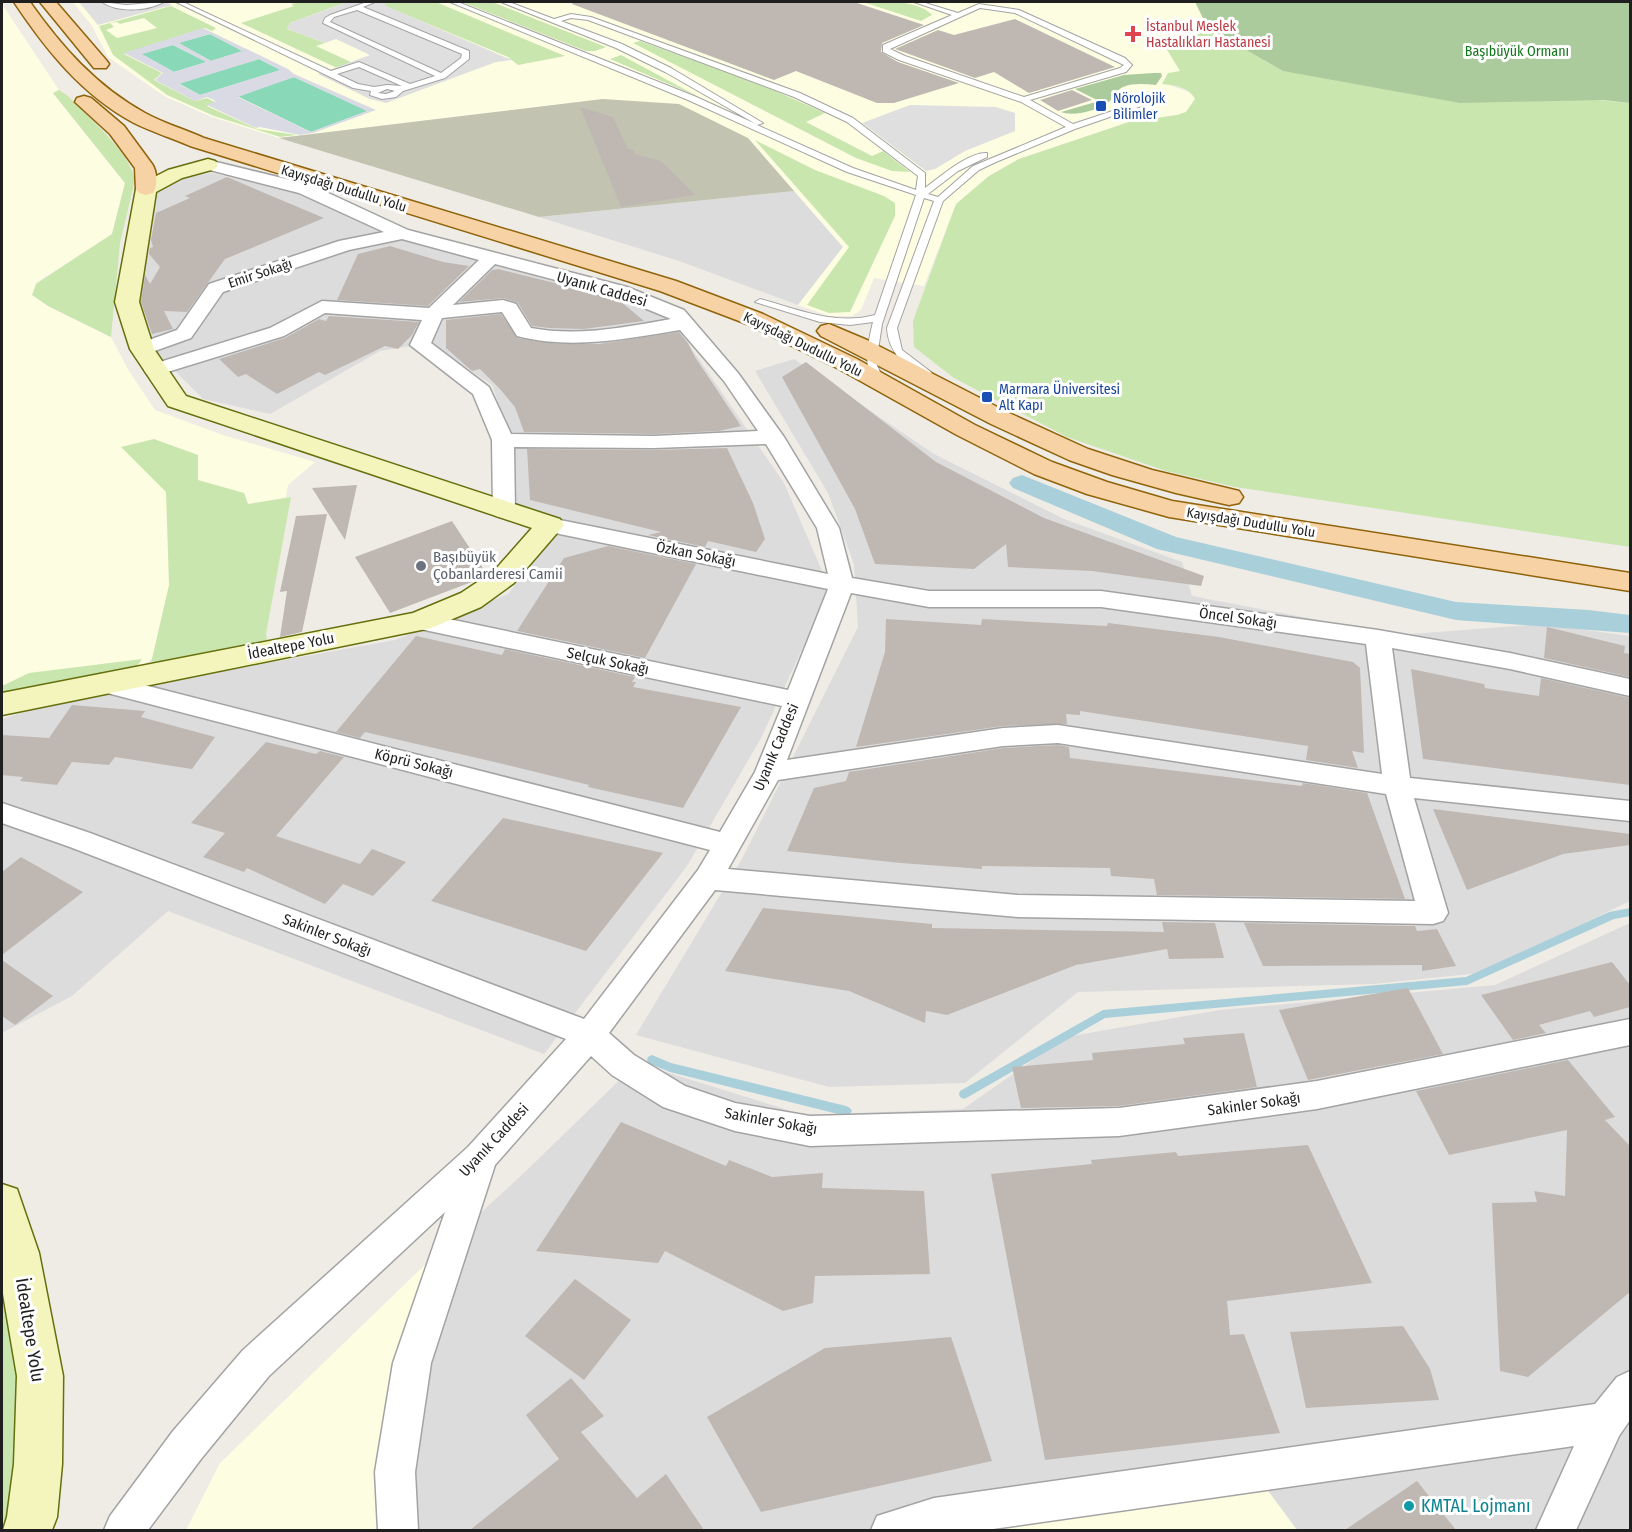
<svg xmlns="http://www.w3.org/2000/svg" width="1632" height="1532" font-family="'Fira Sans Condensed',sans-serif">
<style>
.residential{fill:#dddcdc}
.education{fill:#fdfde1}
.construction{fill:#c3c3b2}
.grass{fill:#cae6af;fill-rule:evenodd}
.forest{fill:#abcb9d}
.pitch{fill:#89d9b9}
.parking{fill:#dfdfdf}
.plaza{fill:#dadae5;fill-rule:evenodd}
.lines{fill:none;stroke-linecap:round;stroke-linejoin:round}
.stream{fill:#a9cfda;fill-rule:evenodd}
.canal{fill:#a9cfda;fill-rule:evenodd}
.building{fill:#bfb8b2}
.lane-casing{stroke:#a3a3a3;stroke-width:2}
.street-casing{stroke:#a3a3a3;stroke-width:3}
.secondary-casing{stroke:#656f0c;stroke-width:3}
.primary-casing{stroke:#8f630a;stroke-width:3}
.lane{fill:#fff;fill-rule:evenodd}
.street{fill:#fff;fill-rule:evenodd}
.secondary{fill:#f3f5bd;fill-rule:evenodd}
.primary{fill:#f6d2a4;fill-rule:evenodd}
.health-dot{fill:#e0444e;stroke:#fff;stroke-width:2}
.transit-dot{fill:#1a4fb4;stroke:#fff;stroke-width:2}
.worship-dot{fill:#6b7280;stroke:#fff;stroke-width:2}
.culture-dot{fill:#0f9aa8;stroke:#fff;stroke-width:2}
.labels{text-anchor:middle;stroke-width:6;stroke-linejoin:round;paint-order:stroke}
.far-health-label{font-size:14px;fill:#be3a42;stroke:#fff;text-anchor:start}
.far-park-label{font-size:14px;fill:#13761b;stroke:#fff}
.far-transit-label{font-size:14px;fill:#164399;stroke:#fff;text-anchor:start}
.far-street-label{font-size:14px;fill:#1f1f1f;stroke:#fff}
.street-label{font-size:15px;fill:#1f1f1f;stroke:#fff}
.worship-label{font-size:15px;fill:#5b616d;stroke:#fff;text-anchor:start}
.near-street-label{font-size:18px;fill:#1f1f1f;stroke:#fff}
.near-culture-label{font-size:18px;fill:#0d838f;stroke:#fff;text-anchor:start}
</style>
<rect width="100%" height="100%" fill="#efece6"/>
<g class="residential">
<polygon points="210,173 304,193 398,239 607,290 670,317 784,483 830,589 761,738 687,866 544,1054 168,911 72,996 2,1033 2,719 58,701 395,640 508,594 563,523 514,510 510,436 492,385 430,343 380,351 270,414 203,399 154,350 133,297 155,192 180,179"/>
<polygon points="794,191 843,247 798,305 682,262 539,217"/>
<polygon points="794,359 934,454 1064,519 1182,562 1192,596 1397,635 1541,624 1630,636 1630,901 1481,973 1373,984 1078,992 965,1083 829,1087 636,1035 743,857 858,627 854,564 828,493 755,371"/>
<polygon points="1630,923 1630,1530 1297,1530 1263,1484 979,1530 386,1530 385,1441 434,1256 526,1171 637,1063 804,1115 963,1109 1066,1037 1220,1010 1495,985"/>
</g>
<g class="education">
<polygon points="73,2 1195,2 1208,28 1162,40 1181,71 1169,85 1192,93 1195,99 1186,112 1177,115 1129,122 1019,159 989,176 956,204 924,286 874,278 861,310 852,316 829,316 798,305 843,247 748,138 603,99 279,138 212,117 164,96 108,57 92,26"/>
<polygon points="2,4 59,90 53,93 125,183 112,234 36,283 48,306 111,337 129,371 155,410 223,435 315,462 288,485 261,640 156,656 133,672 2,691"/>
<polygon points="434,1256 385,1441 386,1530 186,1530 220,1463"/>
<polygon points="1263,1484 1297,1530 979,1530"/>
</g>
<polygon class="construction" points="603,99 679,104 748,138 794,191 539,217 279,138"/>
<g class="grass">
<polygon points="300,2 347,2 290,23 287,29 325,43 316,46 351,62 337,68 241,23 294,6 291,4"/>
<polygon points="385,2 436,2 565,56 518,65 508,57 385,6"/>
<polygon points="462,2 492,2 606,47 595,51 586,51"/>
<path d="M863,2C882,1 919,0 932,15L921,21Z"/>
<path d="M171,6L216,28L212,31L205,28L124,54L162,73L154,80L195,101L207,98L215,102L207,106L257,129L297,135L280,137L214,116L167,95L113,55L99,26ZM144,18L157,28L117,38L106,30L114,27L110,23L117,22L120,24Z"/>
<path d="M1208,28L1283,71L1630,103V547L1235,487L1166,471L1067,437L954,378L914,347L913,321L956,204L989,176L1019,159L1129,122L1177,115L1186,112L1195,99C1189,87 1174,85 1162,84L1168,73L1180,71L1161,40Z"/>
<polygon points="640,41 762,85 825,113 806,122 872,156 883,151 910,172 892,171 856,158 633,43"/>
<polygon points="621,55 699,97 610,59"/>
<path d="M59,90L68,96C88,117 130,152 135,180L120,243L111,337L48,306L32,295L36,284L112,234L125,183L53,93Z"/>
<polygon points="755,140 815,170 884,196 895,203 895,216 850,312 829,313 807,305 849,247"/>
<polygon points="154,439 198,455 198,480 244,493 248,504 291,497 266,634 267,640 151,663 169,585 166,492 121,447"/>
<polygon points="142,659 133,672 2,699 2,686 29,673"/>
<path d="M2,1299C26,1370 24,1457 9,1530H2Z"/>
</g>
<g class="forest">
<polygon points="1195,2 1630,2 1630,103 1603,100 1460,103 1283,71 1208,28"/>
<path d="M1153,73H1161L1162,76L1156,85C1145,84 1133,83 1123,87C1116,90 1116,96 1110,101C1100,110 1074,117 1061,112L1099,101L1075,89L1124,75Z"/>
</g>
<g class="pitch">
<polygon points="210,34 243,51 211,61 178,43"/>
<polygon points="173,45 207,62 174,72 141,54"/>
<polygon points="259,59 281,70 200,95 178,83"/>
<polygon points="294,77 368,111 311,132 237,96"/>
</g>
<g class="parking">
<polygon points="79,2 165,2 172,5 98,25"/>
<polygon points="347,2 385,2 386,6 512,60 496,62 386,103 370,99 318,74 370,55 336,39 325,43 287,29 290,23"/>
<polygon points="910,105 996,107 1015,113 1015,131 965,151 935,169 926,171 862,123"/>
</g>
<path class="plaza" d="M203,28L288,69L294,74L376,110L313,133L300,135L260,127L256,128L207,105L216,101L207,97L195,101L155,80L163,73L124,53ZM210,34L242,51L211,61L179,43ZM173,45L206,62L174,72L142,54ZM259,59L280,70L200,95L179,84ZM294,77L367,111L311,132L238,97Z"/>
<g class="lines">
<g class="stream">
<polygon points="1630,908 1630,916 1614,919 1467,985 1105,1018 968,1097 964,1099 960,1097 959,1094 960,1091 1103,1010 1466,977 1609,912"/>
<polygon points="652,1055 671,1063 846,1106 850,1108 852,1111 850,1114 846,1116 670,1072 648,1063 647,1060 648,1057"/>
</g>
<polygon class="canal" points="1022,475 1176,537 1456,602 1588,610 1630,615 1630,633 1456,620 1157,549 1013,488 1009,483 1013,478"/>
</g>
<g class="building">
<polygon points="573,2 854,2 924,25 882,43 881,52 898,62 959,83 894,103 877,103 796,71 774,80 572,4"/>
<polygon points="1015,19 1115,67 1029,93 994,72 975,78 895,49 938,30 954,35"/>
<polygon points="1072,90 1092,100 1058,111 1040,100"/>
<polygon points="580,107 613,117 628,149 633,149 635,154 661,161 695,195 621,207"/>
<polygon points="227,177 324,218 225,259 187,312 164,311 173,329 152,334 141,302 145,275 150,284 160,267 149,254 150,248 153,247 151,240 156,213 190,198 185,196"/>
<polygon points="390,246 443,262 469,266 428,306 337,300 358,254"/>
<polygon points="498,269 612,297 620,301 644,321 584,329 549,328 532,326 518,303 504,298 459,302 492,270"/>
<polygon points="501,314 517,338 558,344 599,344 679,332 688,343 695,357 741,426 719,431 654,434 524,432 515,407 499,388 480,369 472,371 446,348 446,320"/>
<polygon points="329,316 419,322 412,335 398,349 385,346 325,375 319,372 277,394 246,374 238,377 219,359 285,338 319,319 326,321"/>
<polygon points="806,362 936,462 1044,518 1204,576 1201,586 1092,571 1008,567 1006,544 974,569 875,564 855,509 782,377"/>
<polygon points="727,448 753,503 765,539 756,552 708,541 705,547 648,535 661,532 530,500 527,449 654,450"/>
<polygon points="357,485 345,540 312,488"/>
<polygon points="327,514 302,632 280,637 287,591 280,592 296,516"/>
<polygon points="452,521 486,573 477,580 390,613 355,557"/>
<polygon points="608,546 696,564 645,658 517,631 564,558"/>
<polygon points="886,619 981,625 982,619 1107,626 1108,623 1219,637 1353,662 1360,668 1364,753 1352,751 1358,768 1306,760 1308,746 1080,711 1080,715 1066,714 1067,724 1003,726 856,747 885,652"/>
<polygon points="1547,627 1625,646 1624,653 1630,654 1630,677 1544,658"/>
<polygon points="416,636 502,655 505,649 635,677 632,682 636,682 633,687 741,707 683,808 588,787 589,785 503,764 365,732 360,738 336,732"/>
<polygon points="1411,669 1484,684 1485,688 1539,696 1541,678 1630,698 1630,785 1423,759"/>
<polygon points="72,705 145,711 141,717 215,737 192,769 115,757 109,765 72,762 57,785 20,781 23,777 2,775 2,735 49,738"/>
<polygon points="266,742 316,754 320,751 344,757 276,836 360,864 372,849 406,862 373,896 343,884 325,904 247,868 244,872 203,857 225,833 191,823"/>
<polygon points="1058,745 1069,747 1070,758 1302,786 1303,783 1367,793 1405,899 1157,895 1154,879 1111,876 1110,868 982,866 982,869 901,863 787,851 814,788 846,781 849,772 1003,748"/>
<polygon points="1433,809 1630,834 1630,845 1563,854 1467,890"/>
<polygon points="503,818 663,853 586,951 431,901"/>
<polygon points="21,857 83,892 2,955 2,872"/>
<polygon points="763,908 932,924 932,928 1164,932 1162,922 1215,923 1224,958 1169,959 1167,949 1076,965 947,1015 926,1011 925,1023 849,991 725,971"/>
<polygon points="1244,923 1415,926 1417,931 1437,929 1456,966 1422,971 1422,965 1263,966"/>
<polygon points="2,960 53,996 15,1025 2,1016"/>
<polygon points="1612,962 1630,985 1630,1007 1594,1017 1590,1011 1539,1025 1546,1033 1513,1040 1481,995"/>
<polygon points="1408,988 1443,1054 1308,1080 1279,1010"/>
<polygon points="1244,1033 1257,1087 1119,1106 1021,1108 1012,1067 1093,1060 1092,1053 1185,1044 1183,1038"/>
<polygon points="1568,1060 1615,1117 1605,1120 1630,1146 1630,1292 1528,1377 1500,1371 1492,1203 1537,1202 1534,1191 1565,1196 1567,1130 1449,1155 1416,1091"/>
<polygon points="621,1122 726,1166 729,1160 772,1177 823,1173 822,1188 924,1191 930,1274 815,1276 813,1303 783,1311 665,1251 658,1263 536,1251"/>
<polygon points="1308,1145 1372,1283 1227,1301 1230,1335 1244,1334 1280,1433 1045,1460 991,1174 1092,1164 1091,1160 1176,1152 1178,1156"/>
<polygon points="575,1279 631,1320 584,1380 525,1336"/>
<polygon points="1403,1326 1430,1369 1439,1400 1306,1408 1290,1332"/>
<polygon points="951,1337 992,1461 761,1512 707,1417 825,1348"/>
<polygon points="571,1378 604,1416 581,1432 637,1498 666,1474 704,1530 470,1530 559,1459 526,1415"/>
<polygon points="1417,1481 1456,1530 1345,1530"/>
</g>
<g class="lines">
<defs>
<g id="lane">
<path d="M102,2L126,5L164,2C147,11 118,13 102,2Z"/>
<path d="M176,2H183L331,71L359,62L410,84L435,76L323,23L325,18L330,15L367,2H375L363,7L469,51V59L445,78L403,91L396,97L382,99L370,95L371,91L353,88ZM357,10L462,54L461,58L441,73L330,22L334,17ZM359,67L402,86L387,85L374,87L358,84L337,74ZM387,89L395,91L386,94L378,93Z"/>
<path d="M450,2H458L694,96L756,124L665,72L616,48L501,2H509L554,19L571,14L591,17L800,93L853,118L925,173V188C940,177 968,152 987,153V157L958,171L928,194L938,197L973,166L1066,127L1021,102L899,60L883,52V45L952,15L914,2H922L958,13L979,4L1019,10L1125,58L1132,65L1126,72L1030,100L1073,124L1149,99L1156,101L1075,129L996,162L979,170L943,201L897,328L902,350L931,372L932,374L927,377C905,369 888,351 887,328L934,201L924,198L882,324L876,363L884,381L879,384C860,376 869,338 873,322L850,325L820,322L755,302L760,299C798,309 835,326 875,315L916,195L847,172L688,100ZM980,8L1015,13L1124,65L1120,68L1024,97L905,56L890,49ZM571,18L588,20L794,97L847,122L918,176L916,190L853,168L757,125L763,123L671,68L622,44L561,21Z"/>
</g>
<g id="street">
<path d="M208,160L311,185L408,230L627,287L684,310L738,373L784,437L839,528L852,578L929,591H1101L1378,630L1510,653L1630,679V696L1510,669L1392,648L1410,778L1630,801V821L1414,798L1448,913L1443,921L1433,924L1018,917L715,890L609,1033L634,1055L685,1086L735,1103L810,1116L1119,1108L1317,1081L1630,1019V1045L1317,1109L1119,1136L810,1146L735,1131L663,1107L612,1075L591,1056L495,1165L431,1363L415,1472L418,1530H378L375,1472L393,1363L445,1212L269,1376L201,1459L148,1530H104L110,1516L173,1431L243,1350L468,1147L566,1039L70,847L2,823V803L90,833L584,1019L698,870L710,850L92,689L88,683L92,677L101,674L720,832L755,772L782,706L420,629L411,627L408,621L411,615L420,613L788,690L828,589L550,532L542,530L539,525L542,520L550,518L828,574L817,528L766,444L654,448L514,447L515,511L512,516L504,518L496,516L493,511L492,440L473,394L410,345L422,320L325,313L284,336L161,374H147L144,370L147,366L270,328L322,301L429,308L479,260L402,239L349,250L223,292L191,338L149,353H135L132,349L135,345L177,330L209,284L339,241L384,232L299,193L202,168L200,165ZM495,264L613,295L671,319C625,327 578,337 531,328L516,304L503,300L453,305ZM502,312L517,336C572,350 625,339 680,330L724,381L758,431L654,436L511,434L489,387L431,343L442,318ZM851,593L929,607H1101L1366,644L1382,774L1058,725L1003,728L787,760ZM1058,743L1386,794L1415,901L1018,895L728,869L778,780L1003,746Z"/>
<polygon points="1630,1371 1630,1420 1619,1436 1576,1530 1536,1530 1574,1446 986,1530 871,1530 877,1516 934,1498 1595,1404 1617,1377"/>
</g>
<g id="secondary">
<polygon points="208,159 215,161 218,165 215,169 182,178 156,192 139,302 154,349 186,396 560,519 564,525 514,583 481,607 431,628 2,715 2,693 413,613 461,593 494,571 532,528 168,406 130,349 115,302 136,189 139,185 168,170"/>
<polygon points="2,1184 17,1189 39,1253 63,1376 62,1464 57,1517 52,1530 3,1530 7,1517 14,1464 17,1376 2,1288"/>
</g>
<g id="primary">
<path d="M14,2H30C61,46 96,86 145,113C163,123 184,129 204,138L676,281L763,314L857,359L975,425L1052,462L1107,482L1172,501L1630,573V591L1169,517L1087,494L1034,474L957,435L839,369L747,324L660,291L190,146C172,138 152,132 134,123C82,95 46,50 14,2Z"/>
<polygon points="40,2 56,2 106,60 109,64 106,68 94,68"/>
<path d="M84,96L91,98L124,126L152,164C157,171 158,186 153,193L146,195L139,193L136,189L135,168L110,134L75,102L77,98Z"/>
<polygon points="829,324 867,340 1009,413 1088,449 1152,470 1239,491 1243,497 1239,503 1229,505 1176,493 1112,475 1069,460 991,424 821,336 817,331 821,326"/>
</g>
</defs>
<use href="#lane" class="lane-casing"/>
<use href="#street" class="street-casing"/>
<use href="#secondary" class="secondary-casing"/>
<use href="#primary" class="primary-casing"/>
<use href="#lane" class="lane"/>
<use href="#street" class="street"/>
<use href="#secondary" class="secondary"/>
<use href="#primary" class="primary"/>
</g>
<path class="health-dot" d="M1130 25h6v6h6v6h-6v6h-6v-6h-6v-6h6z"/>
<g class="transit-dot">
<rect x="1095" y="100" width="12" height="12" rx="3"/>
<rect x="981" y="391" width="12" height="12" rx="3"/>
</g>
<circle class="worship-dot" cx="421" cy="566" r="6"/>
<circle class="culture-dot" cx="1409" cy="1506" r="6"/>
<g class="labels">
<g class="far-health-label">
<text x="1146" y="31">İstanbul Meslek<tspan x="1146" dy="16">Hastalıkları Hastanesi</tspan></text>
</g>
<g class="far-park-label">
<text x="1517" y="56">Başıbüyük Ormanı</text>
</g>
<g class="far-transit-label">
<text x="1113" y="103">Nörolojik<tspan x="1113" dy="16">Bilimler</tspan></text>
<text x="999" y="394">Marmara Üniversitesi<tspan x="999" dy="16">Alt Kapı</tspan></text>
</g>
<g class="far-street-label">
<text transform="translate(344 188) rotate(17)" y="5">Kayışdağı Dudullu Yolu</text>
<text transform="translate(260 273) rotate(-18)" y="5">Emir Sokağı</text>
<text transform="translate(803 344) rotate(26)" y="5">Kayışdağı Dudullu Yolu</text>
<text transform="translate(1251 522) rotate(9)" y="5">Kayışdağı Dudullu Yolu</text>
</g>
<g class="street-label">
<text transform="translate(602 289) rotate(16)" y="5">Uyanık Caddesi</text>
<text transform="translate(696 554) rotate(11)" y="5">Özkan Sokağı</text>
<text transform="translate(1238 618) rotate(8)" y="5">Öncel Sokağı</text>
<text transform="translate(291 646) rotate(-11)" y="5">İdealtepe Yolu</text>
<text transform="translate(608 661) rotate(12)" y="5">Selçuk Sokağı</text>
<text transform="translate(776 747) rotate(-67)" y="5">Uyanık Caddesi</text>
<text transform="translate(414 763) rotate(14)" y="5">Köprü Sokağı</text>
<text transform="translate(327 935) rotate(21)" y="5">Sakinler Sokağı</text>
<text transform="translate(1254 1104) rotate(-8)" y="5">Sakinler Sokağı</text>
<text transform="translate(771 1121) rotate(10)" y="5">Sakinler Sokağı</text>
<text transform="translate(494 1140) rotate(-47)" y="5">Uyanık Caddesi</text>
</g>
<g class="worship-label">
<text x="433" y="562">Başıbüyük<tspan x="433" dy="17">Çobanlarderesi Camii</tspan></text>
</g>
<g class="near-street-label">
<text transform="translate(30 1330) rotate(81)" y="6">İdealtepe Yolu</text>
</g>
<g class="near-culture-label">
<text x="1421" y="1512">KMTAL Lojmanı</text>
</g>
</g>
<rect width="1632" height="1532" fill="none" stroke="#1f1f1f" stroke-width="6"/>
</svg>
